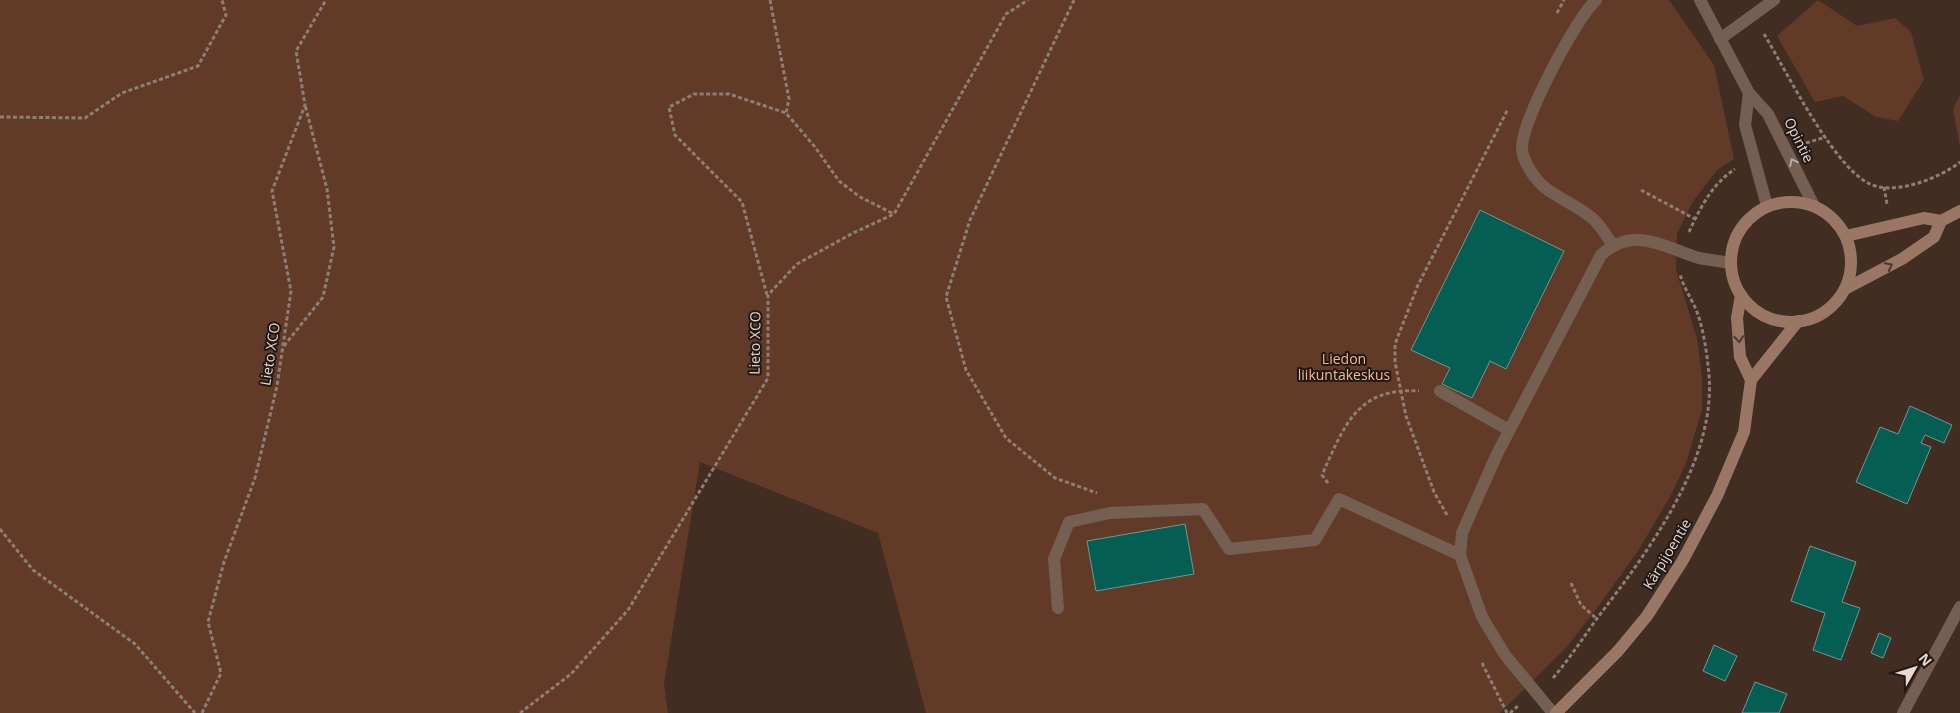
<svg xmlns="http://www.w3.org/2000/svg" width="1960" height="713" font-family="'Open Sans',sans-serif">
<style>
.green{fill:#613b27}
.building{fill:#055e53;stroke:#779690}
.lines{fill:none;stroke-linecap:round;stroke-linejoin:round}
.path{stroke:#8f7e75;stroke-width:3;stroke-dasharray:4 2.5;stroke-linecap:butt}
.lane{stroke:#755f53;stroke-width:12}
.street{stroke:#755f53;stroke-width:12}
.secondary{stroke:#9a7765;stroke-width:12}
.oneway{stroke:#baa9a0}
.oneway2{stroke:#4b3930}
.labels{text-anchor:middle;stroke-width:4;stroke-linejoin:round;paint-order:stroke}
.street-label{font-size:14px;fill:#e8dad3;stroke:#211713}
.park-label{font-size:14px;fill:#f7b898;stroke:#211713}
</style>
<rect width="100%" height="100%" fill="#412d22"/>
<g class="green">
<polygon points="0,0 1669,0 1714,65 1734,159 1717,170 1692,203 1677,234 1676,270 1697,338 1702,376 1702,410 1686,463 1670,497 1638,551 1600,604 1566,648 1500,713 926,713 878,533 700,462 664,684 668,713 0,713"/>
<polygon points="1818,0 1857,26 1895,18 1911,32 1924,80 1898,121 1876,117 1843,96 1815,102 1777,36"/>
<polygon points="1960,95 1960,147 1953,109"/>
</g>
<g class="building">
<polygon points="1480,210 1564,251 1506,369 1490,361 1472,398 1442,384 1450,368 1411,350"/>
<polygon points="1910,406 1952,425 1944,443 1925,435 1921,443 1931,447 1907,504 1856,482 1880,427 1898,434"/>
<polygon points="1185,524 1194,574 1096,591 1087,541"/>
<polygon points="1810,546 1856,562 1842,602 1860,608 1841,660 1813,650 1825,613 1791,601"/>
<polygon points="1879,633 1891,638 1883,658 1871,653"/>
<polygon points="1714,645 1737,656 1725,681 1703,671"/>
<polygon points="1755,682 1787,694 1779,713 1742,713"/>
</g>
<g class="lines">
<g class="path">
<polyline points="770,0 789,99 786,113"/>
<polyline points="1074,0 970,220 946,297 966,370 1006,438 1055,478 1097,493"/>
<polyline points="1557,13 1564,0"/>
<path d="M1764,34C1787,72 1831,163 1868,183C1893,197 1940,178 1960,162"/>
<polyline points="0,117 85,118 122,93 198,66 226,15 222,0"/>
<polyline points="1806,143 1826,137"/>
<polyline points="1884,187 1887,204"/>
<polyline points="1641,190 1695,219"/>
<path d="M1689,232C1700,208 1712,184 1735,169"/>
<polyline points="767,295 742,202 675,135 669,107 694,94 729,94 786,113 815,147 839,181 860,197 894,214"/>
<polyline points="284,346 323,297 334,247 327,189 305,105"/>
<path d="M1328,483L1322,475C1344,426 1357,387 1419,391"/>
<polyline points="1447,515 1434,492 1406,416 1395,362 1395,344 1418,285 1508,109"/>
<polyline points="0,529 33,570 135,644 195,713"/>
<polyline points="1571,583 1581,605 1597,619"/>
<polyline points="1482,663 1507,713"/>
<path d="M1553,678C1570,658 1583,638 1598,617C1648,552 1716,461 1709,375C1707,354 1704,331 1697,312C1692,299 1683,287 1680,274"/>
<polyline points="202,713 221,673 208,622 224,562 255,478 277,386 291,291 272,191 305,105 296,51 326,0"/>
<polyline points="520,713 571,674 628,610 768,378 768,295 797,264 853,233 894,214 1006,14 1028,0"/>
<polyline points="1510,713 1519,705"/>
</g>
<g class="lane">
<path d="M1596,0C1575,20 1522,120 1522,148C1522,157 1529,169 1534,176C1548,196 1574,202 1592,218C1600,224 1606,236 1613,245"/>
<polyline points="1720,39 1774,0"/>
<polyline points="1440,391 1509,430"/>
<polyline points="1058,608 1054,559 1069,522 1110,513 1203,509 1229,549 1315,540 1339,499 1460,555"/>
<path d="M1553,713L1505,655L1482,617L1460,555L1462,533L1497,454L1601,255C1635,225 1663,247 1699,258C1709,260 1720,261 1730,263"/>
</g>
<g class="street">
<polyline points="1700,0 1749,93 1768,114 1814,206"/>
<polyline points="1749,93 1745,125 1767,206"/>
<polyline points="1903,713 1960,607"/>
</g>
<g class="secondary">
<circle cx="1791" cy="262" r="60"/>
<polyline points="1846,236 1924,218 1941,221"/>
<polyline points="1845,289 1902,259 1934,237 1941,221 1960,211"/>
<polyline points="1741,295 1737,318 1740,357 1751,380"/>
<polyline points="1556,713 1618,651 1647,616 1683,560 1717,496 1744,432 1751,380 1798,321"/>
</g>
</g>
<defs><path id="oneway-chevron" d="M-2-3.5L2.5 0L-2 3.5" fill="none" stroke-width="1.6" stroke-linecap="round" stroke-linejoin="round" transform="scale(1.25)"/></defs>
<use class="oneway" href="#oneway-chevron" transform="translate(1793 162) rotate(-116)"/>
<g class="oneway2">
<use href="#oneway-chevron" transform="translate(1889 266) rotate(-28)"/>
<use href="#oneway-chevron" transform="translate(1739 339) rotate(86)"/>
</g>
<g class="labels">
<g class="street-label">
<text transform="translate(1799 140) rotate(63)" y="5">Opintie</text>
<text transform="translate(755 343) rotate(-89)" y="5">Lieto XCO</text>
<text transform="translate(270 354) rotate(-81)" y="5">Lieto XCO</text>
<text transform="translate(1667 554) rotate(-59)" y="5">Kärpijoentie</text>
</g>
<g class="park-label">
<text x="1344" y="364">Liedon<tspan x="1344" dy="16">liikuntakeskus</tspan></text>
</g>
</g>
<g transform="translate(1915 668) rotate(51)" stroke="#211713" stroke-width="4" paint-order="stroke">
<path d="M0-4L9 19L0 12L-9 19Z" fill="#e8dad3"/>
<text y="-8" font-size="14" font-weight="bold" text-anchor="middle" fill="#e8dad3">N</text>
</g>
</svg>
